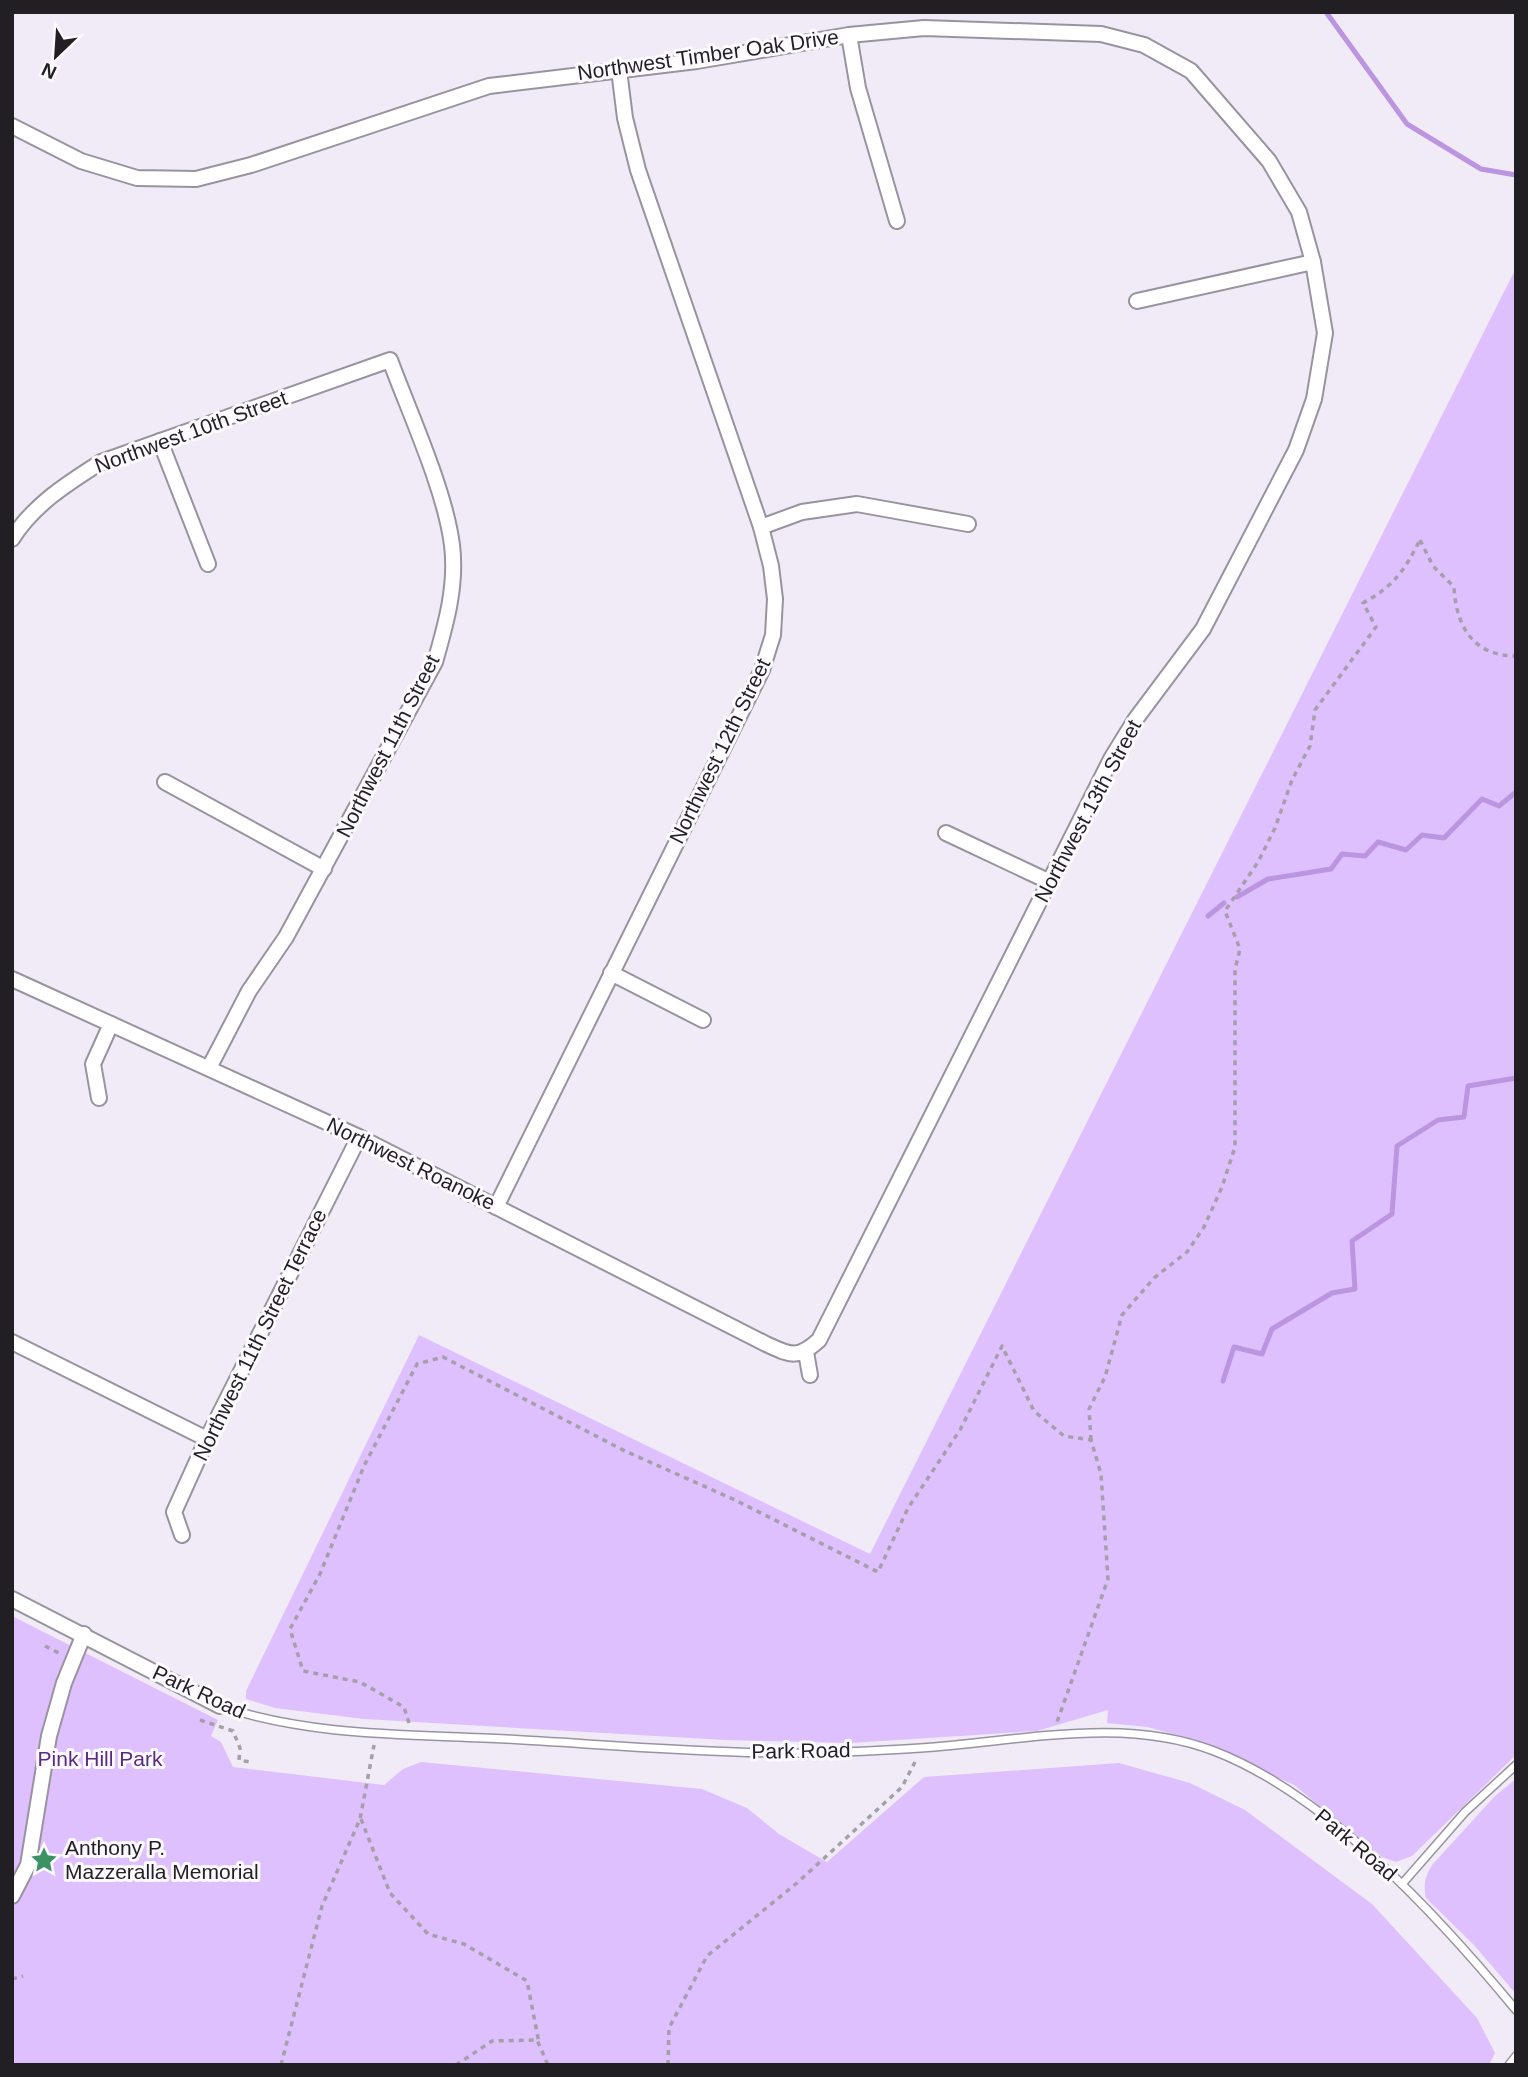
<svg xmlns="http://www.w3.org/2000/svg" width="1528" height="2077" font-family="Helvetica,sans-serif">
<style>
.green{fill:#dfc0fe}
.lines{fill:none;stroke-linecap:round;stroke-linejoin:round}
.stream{stroke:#bb95e0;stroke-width:5}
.service-casing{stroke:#99939f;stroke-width:10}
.minor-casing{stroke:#99939f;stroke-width:18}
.path{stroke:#a49fa8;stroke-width:3.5;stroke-dasharray:5 5;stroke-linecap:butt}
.service{stroke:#fff;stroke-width:7}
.minor{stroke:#fff;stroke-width:14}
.labels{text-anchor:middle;stroke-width:6;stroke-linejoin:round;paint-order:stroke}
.street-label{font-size:21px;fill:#211f24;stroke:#fcfaff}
.park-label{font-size:21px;fill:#5a2a80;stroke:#fcfaff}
.poi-label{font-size:21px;fill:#211f24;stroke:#fcfaff;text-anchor:start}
</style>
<rect width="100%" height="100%" fill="#f1ebf7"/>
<g class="green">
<polygon points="1516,268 1516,1755 1412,1856 1396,1862 1382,1857 1294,1785 1196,1740 1147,1727 1107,1723 1108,1710 1037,1731 851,1743 725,1740 364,1719 275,1708 246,1699 246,1691 419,1335 870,1554"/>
<polygon points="12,1616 218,1720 211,1736 221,1742 233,1767 384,1785 403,1769 421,1762 702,1789 747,1808 779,1834 827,1862 924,1777 1119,1763 1190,1783 1245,1810 1372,1904 1477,2018 1495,2053 1489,2065 12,2065"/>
<path d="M1516,1779V1994L1474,1945L1426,1898C1423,1884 1425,1877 1432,1865L1495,1796Z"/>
</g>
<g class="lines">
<g class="stream">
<polyline points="1326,12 1407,124 1481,169 1516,175"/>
<polyline points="1237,897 1268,879 1331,869 1342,854 1365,856 1378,842 1406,850 1422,835 1444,838 1482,799 1499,806 1516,792"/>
<polyline points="1208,916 1224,903"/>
<polyline points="1223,1381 1234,1347 1262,1354 1272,1329 1332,1293 1355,1289 1352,1241 1392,1214 1397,1146 1438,1120 1464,1117 1468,1086 1516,1078"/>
</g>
<defs>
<g id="service">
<path d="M220,1706C312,1737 410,1734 506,1739C595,1744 684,1752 773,1753C822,1754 872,1751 921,1748C1017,1742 1122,1715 1214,1751C1328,1795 1439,1917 1516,2010"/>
<polyline points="1402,1884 1465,1812 1516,1765"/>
<polyline points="1509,2065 1516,2056"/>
</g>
<g id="minor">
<polyline points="849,35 858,88 897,221"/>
<path d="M12,126L81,161L137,178L196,179L251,165L489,86L697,61L849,35L924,28L1101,34L1144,45L1191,71L1269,161L1299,212L1313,262L1325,333L1314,399L1296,450L1203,629L1135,720L1111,759L819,1340C797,1360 790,1355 766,1344L359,1137L12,979"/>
<polyline points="1137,301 1313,262"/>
<polyline points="160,441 208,564"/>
<polyline points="761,527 802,512 857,504 968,524"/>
<path d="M12,539C33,505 68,483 101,462L390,360C410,414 445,490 452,545C457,585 446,624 435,662L286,937L249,991L210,1066"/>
<polyline points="165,782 324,869"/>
<polyline points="946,833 1050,882"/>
<polyline points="611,973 703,1020"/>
<polyline points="99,1098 93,1064 111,1024"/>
<polyline points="496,1207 762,670 773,635 775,599 771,566 761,527 638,170 625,118 619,70"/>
<polyline points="12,1342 207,1439"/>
<polyline points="806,1352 810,1375"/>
<polyline points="182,1535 174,1512 207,1439 359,1137"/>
<polyline points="12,1599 220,1706"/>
<polyline points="12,1896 28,1865 49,1736 64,1683 84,1634"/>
</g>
</defs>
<use href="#service" class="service-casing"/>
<use href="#minor" class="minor-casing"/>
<g class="path">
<path d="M1420,540L1433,566L1454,587C1456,626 1473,656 1516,656"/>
<path d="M1091,1440L1089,1409L1105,1377L1122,1315L1154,1278L1187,1252L1204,1227L1222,1187L1235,1147V969L1240,949L1225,911L1258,862L1275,828L1292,780L1310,746L1315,710L1376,627L1363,603C1394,586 1404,571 1420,540"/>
<polyline points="45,1646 59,1653"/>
<polyline points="200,1720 233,1731 240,1748 239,1760 250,1762"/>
<polyline points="409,1723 404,1707 360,1682 303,1671 290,1629 320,1574 364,1466 417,1364 443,1357 625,1451 735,1500 878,1572 908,1508 960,1430 1002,1346 1034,1411 1064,1436 1091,1440 1101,1474 1108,1579 1057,1722"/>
<polyline points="361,1819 390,1893 428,1934 464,1944 527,1981 539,2043"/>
<polyline points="12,1979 23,1976"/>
<polyline points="281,2065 322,1906 360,1819 374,1745"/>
<polyline points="456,2065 492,2041 537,2040 548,2065"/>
<polyline points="668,2065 669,2028 707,1956 797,1883 902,1787 915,1762"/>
</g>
<use href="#service" class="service"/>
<use href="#minor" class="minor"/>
</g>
<defs>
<symbol id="sight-bare" viewBox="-9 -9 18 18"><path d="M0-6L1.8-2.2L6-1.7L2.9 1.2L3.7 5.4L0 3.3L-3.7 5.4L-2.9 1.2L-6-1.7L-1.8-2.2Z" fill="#3d9265" stroke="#fcfaff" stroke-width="2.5" paint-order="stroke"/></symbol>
</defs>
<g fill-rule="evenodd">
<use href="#sight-bare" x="25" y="1841" width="38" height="38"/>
</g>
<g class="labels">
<g class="street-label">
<text transform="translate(708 55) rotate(-8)" y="7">Northwest Timber Oak Drive</text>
<text transform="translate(191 432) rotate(-20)" y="7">Northwest 10th Street</text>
<text transform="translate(388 746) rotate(-63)" y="7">Northwest 11th Street</text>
<text transform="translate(720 751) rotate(-64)" y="7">Northwest 12th Street</text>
<text transform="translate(1088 811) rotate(-62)" y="7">Northwest 13th Street</text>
<text transform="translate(411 1164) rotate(26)" y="7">Northwest Roanoke</text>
<text transform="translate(260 1335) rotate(-64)" y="7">Northwest 11th Street Terrace</text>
<text transform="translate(199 1692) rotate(25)" y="7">Park Road</text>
<text transform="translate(801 1751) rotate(-1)" y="7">Park Road</text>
<text transform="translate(1356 1845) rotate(40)" y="7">Park Road</text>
</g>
<g class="park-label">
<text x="100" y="1766">Pink Hill Park</text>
</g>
<g class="poi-label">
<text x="65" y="1855">Anthony P.<tspan x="65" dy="24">Mazzeralla Memorial</tspan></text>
</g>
</g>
<rect width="1528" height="2077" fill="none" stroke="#211f24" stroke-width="28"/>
<g transform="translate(56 56) rotate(205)" stroke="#fcfaff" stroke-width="5" paint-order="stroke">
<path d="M0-5L12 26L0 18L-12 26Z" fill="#211f24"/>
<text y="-10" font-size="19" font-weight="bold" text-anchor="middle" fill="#211f24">N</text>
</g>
</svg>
